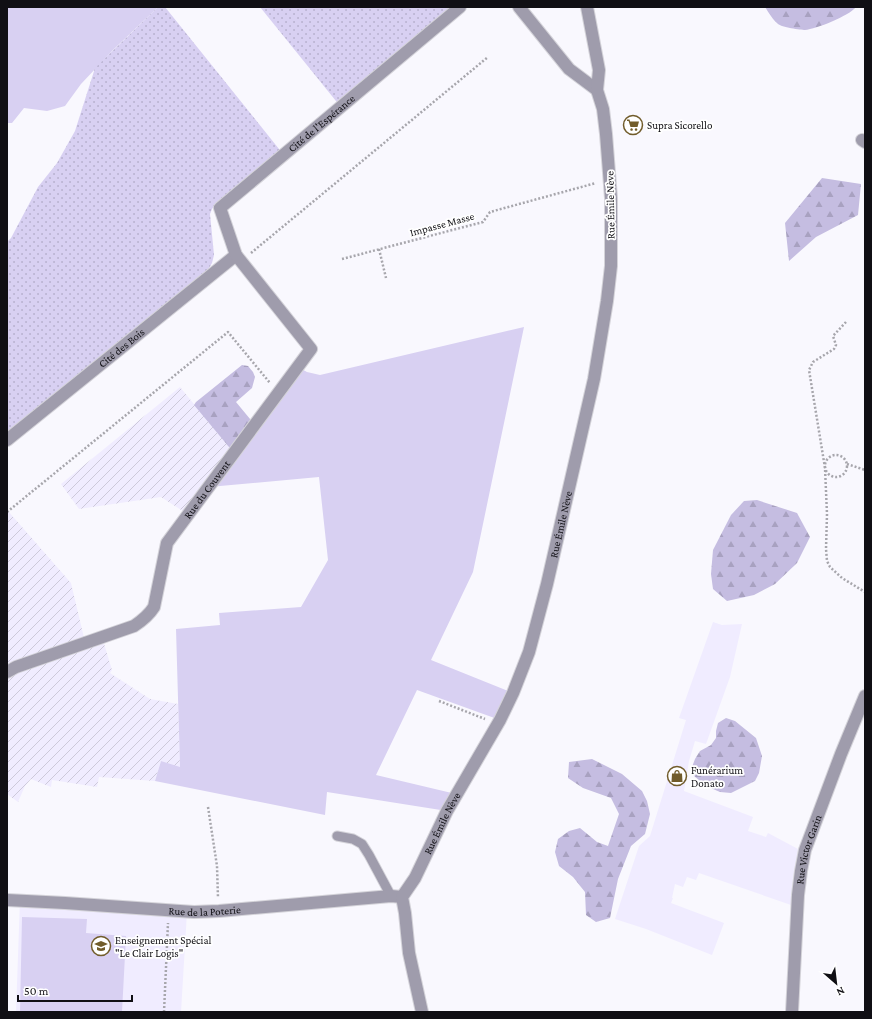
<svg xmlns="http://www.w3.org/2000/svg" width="872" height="1019" font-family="'Crimson Pro',serif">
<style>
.built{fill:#f0ecff}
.industrial{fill:url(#industrial-furrows)}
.grass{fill:#d8d0f2}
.forest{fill:url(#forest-firs)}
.garden{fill:url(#garden-dots)}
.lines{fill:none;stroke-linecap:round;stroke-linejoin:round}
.lane-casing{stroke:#d4d3d9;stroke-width:11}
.street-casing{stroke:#d4d3d9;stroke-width:14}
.path{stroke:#a7a6ac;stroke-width:2.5;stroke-dasharray:2 2;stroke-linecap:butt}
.lane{stroke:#9f9cac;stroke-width:9}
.street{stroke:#9f9cac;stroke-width:12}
.labels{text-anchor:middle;stroke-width:3.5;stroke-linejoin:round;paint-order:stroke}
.street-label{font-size:11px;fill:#100f14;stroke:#fff}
.poi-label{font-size:11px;fill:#100f14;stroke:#fff;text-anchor:start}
</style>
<defs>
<pattern id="industrial-furrows" width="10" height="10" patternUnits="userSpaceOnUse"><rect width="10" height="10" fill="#f0ecff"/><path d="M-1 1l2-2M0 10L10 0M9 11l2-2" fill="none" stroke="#cdc9da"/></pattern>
<pattern id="forest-firs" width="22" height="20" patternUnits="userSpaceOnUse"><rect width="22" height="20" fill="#c5bde1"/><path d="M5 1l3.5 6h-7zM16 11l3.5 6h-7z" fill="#a8a1c0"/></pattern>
<pattern id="garden-dots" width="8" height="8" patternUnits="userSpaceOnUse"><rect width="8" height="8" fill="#d8d0f2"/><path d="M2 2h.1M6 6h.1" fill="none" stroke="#b8b1cf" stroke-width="1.8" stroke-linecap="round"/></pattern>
</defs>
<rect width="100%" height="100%" fill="#f9f8fe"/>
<g class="built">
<polygon points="713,622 722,625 742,624 730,677 706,744 695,741 689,761 684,791 753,817 748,831 766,837 768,833 798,849 793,877 791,905 699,873 696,880 687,877 683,887 675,884 672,898 673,898 671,903 724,923 712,955 646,929 615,919 639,846 650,836 686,720 679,718"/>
<polygon points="20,900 187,912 181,1012 16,1012"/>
</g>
<g class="industrial">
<polygon points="180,387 234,453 189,515 161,497 79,509 61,484"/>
<polygon points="8,511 71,583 85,642 102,637 112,670 110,673 150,699 178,704 180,768 161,761 155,781 99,777 97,787 52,780 51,787 31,779 25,786 18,802 7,794 7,512"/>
</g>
<g class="grass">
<polygon points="7,7 158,7 113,50 81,84 65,106 47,111 24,108 12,123 7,123"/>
<polygon points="524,327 473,572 431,660 513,693 500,720 417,690 376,775 456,794 447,811 327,792 325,815 155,781 161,761 180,767 176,629 220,625 219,613 301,607 328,560 319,477 209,487 298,367 307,372 320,375"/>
<polygon points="22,917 87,919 86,933 126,936 122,1012 20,1012"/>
</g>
<g class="forest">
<path d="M765,7H856C849,16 816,29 805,30C801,30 781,27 778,24C773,20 769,13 765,7Z"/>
<polygon points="822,178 861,184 858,215 816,237 789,261 785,223"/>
<polygon points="242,365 248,366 253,372 255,377 252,388 236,402 255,425 234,453 194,405 196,402"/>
<polygon points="757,500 797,513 810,537 797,563 775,584 754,595 727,601 713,589 711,574 713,550 731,515 744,501"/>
<polygon points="726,718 735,721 756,738 762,756 759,773 755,781 731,793 720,792 706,786 693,775 692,767 695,759 700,751 711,745 716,738 716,731 718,723"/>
<polygon points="592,759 622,774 642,791 647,801 650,814 645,834 631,846 618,879 610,918 596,922 586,915 585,892 573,877 559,866 555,852 558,839 569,831 580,828 597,842 608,846 619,814 611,798 583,788 568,778 569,762"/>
</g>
<g class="garden">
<polygon points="158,7 165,7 283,154 216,203 212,209 210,214 214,255 212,263 206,273 7,440 7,242 11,238 38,187 57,163 75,131 95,68"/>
<polygon points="260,7 460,7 340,106"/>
</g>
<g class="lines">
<defs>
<polyline id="lane" points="337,836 353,839 362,844 369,855 391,896"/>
<g id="street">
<polyline points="519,7 569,69 597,90"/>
<polyline points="862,140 865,142"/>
<path id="s1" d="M7,440L236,255"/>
<path id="s2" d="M7,672L16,667L134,626C143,620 149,615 154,607L167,543L311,349L236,255L220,208L460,7"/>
<path id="s3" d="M7,900L65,903L194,912L219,911L391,896L402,897"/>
<path id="s4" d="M422,1012L409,953L405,913L402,897L415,878L447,811L500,720L513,693L529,652L547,584L594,379L607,301L611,266V198L606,134L603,109L597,90L599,70L587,7"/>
<path id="s5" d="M792,1012L798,895L801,871L805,850L841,754L865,696"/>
</g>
</defs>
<use href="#lane" class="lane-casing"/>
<use href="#street" class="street-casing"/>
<g class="path">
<polyline points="379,249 386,278"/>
<polyline points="251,253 488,57"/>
<polyline points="342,259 483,222 490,212 596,183"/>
<polyline points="846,322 833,336 836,345 834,349 813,362 809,370 825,468 827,514 826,549 827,561 830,567 842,578 865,592"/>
<circle cx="836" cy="466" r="11"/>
<polyline points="847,464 865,470"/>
<polyline points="7,512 228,332 270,383"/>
<polyline points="439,701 485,719"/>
<polyline points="208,807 217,866 218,898"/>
<polyline points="164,1012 168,923"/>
</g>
<use href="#lane" class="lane"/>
<use href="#street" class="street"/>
</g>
<defs>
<symbol id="supermarket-ring" viewBox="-11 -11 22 22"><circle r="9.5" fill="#fff" stroke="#715c2b" stroke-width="1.5"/><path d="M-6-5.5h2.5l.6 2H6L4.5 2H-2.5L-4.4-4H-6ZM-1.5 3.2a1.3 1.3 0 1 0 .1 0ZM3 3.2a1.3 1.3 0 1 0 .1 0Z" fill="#715c2b"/></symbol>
<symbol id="shop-ring" viewBox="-11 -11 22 22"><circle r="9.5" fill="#fff" stroke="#715c2b" stroke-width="1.5"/><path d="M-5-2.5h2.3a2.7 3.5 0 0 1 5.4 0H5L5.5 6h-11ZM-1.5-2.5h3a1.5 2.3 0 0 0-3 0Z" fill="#715c2b"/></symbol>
<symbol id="school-ring" viewBox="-11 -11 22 22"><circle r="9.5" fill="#fff" stroke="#715c2b" stroke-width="1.5"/><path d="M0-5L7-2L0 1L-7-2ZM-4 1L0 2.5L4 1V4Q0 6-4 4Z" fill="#715c2b"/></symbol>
</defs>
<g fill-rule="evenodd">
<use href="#supermarket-ring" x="622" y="114" width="22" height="22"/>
<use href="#shop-ring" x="666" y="765" width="22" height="22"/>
<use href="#school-ring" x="90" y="935" width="22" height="22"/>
</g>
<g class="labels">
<g class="street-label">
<text dy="4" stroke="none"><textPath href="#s2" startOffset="772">Cité de l'Espérance</textPath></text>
<text transform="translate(610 205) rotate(-91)" y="4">Rue Émile Nève</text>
<text transform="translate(442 224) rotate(-15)" y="4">Impasse Masse</text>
<text dy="4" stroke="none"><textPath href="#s1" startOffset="147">Cité des Bois</textPath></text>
<text dy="4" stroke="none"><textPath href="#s2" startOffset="295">Rue du Couvent</textPath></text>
<text dy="4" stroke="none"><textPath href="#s4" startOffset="525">Rue Émile Nève</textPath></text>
<text dy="4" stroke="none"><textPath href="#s4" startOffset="201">Rue Émile Nève</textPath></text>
<text dy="4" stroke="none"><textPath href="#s5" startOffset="164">Rue Victor Garin</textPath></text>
<text dy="4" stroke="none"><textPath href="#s3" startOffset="198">Rue de la Poterie</textPath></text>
</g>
<g class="poi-label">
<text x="647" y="129">Supra Sicorello</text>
<text x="691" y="774">Funérarium<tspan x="691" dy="13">Donato</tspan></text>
<text x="115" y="944">Enseignement Spécial<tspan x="115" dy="13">"Le Clair Logis"</tspan></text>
</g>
</g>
<rect width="872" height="1019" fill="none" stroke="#100f14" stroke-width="16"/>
<g transform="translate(836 983) rotate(152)" stroke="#ffffff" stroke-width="3" paint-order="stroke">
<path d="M0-3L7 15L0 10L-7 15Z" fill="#100f14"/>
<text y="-6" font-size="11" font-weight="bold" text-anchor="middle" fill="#100f14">N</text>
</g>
<path d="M18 995v6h114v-6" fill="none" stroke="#100f14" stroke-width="2"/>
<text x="24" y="995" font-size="12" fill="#100f14" stroke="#ffffff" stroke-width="3" paint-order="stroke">50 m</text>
</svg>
